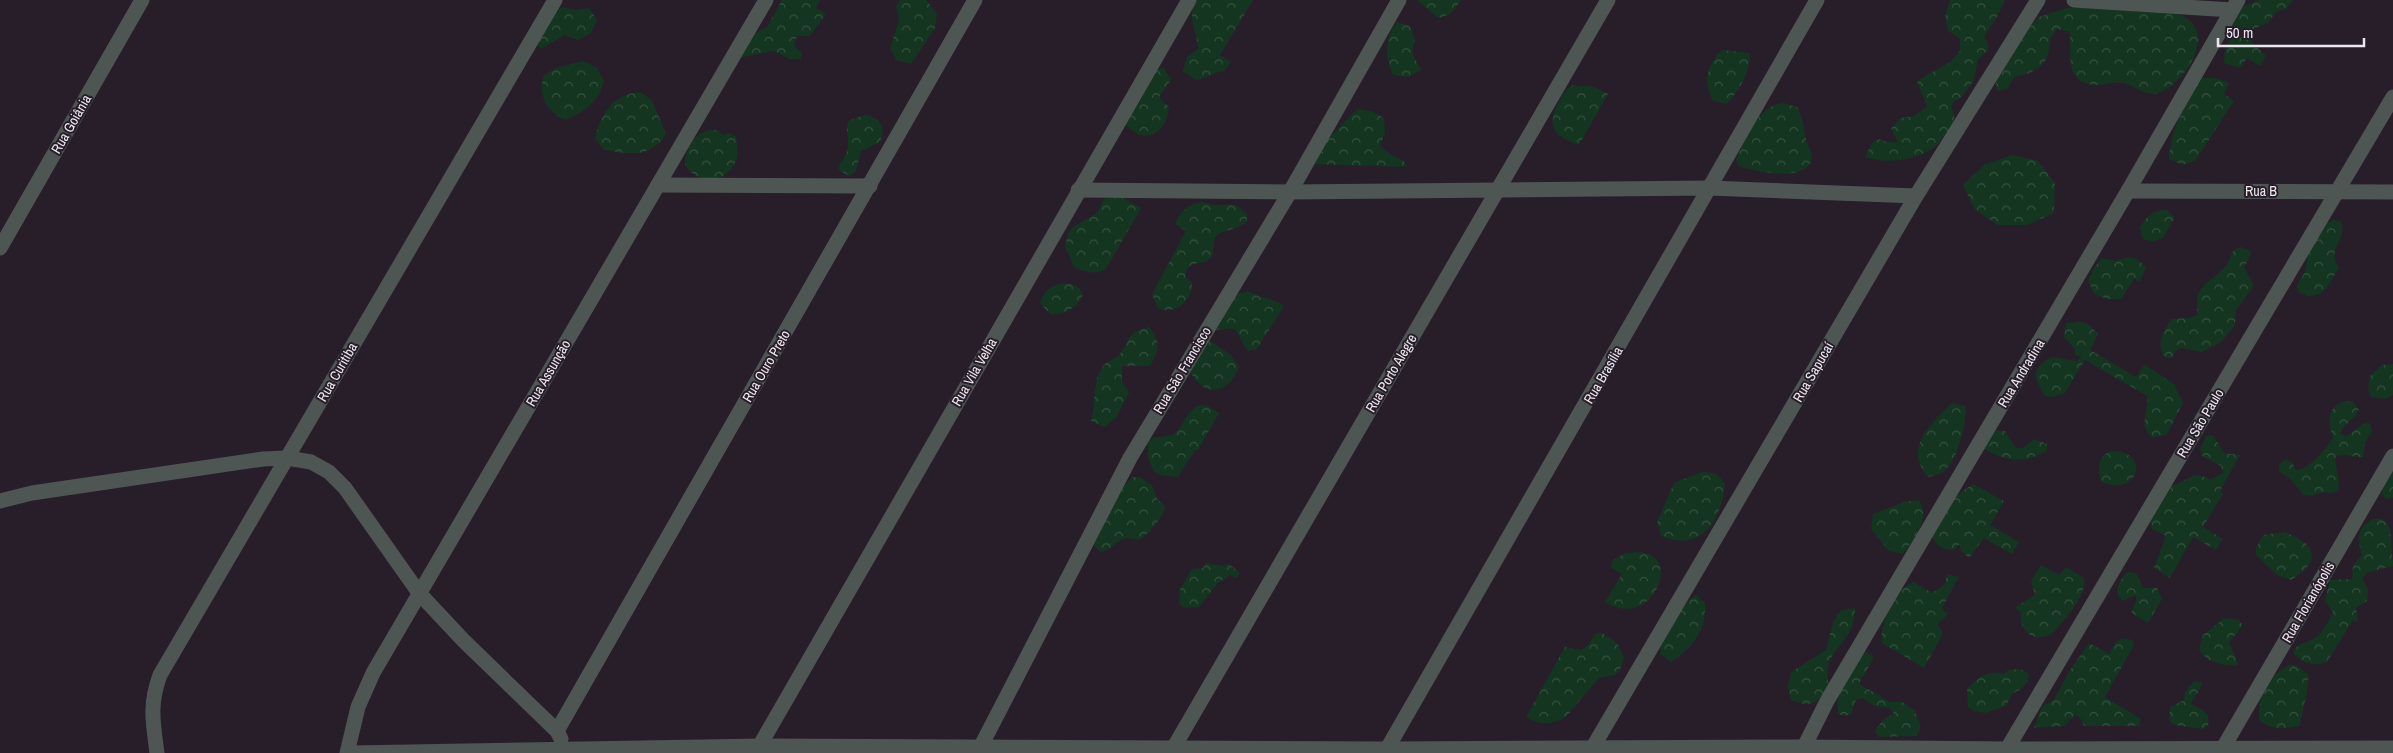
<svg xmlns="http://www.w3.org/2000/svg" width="2393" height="753" font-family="'Archivo Narrow',sans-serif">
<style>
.forest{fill:url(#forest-crowns)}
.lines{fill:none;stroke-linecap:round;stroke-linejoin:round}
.minor{stroke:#4e5654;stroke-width:15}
.labels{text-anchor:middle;stroke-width:4;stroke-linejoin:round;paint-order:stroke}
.street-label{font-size:14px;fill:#ece6ee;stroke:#271e29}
</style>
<defs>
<pattern id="forest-crowns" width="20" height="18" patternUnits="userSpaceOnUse" patternTransform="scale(1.25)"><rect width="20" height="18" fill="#14351f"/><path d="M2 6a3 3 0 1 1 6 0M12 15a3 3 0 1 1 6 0" fill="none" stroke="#365240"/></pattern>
</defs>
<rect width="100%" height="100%" fill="#271e29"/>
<g class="forest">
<polygon points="782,0 820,0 816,8 826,14 810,36 797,36 794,46 802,53 801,59 790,59 774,51 738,58 741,41 767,27"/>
<polygon points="900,0 926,0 937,14 935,28 911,64 896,60 890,48 899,20 896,6"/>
<path d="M1197,0H1253L1220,55L1231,62L1224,71C1213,72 1207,79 1196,80L1183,71L1187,57L1198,49C1198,31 1185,17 1197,0Z"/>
<path d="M1417,0H1461C1454,11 1452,15 1438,18Z"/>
<path d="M1950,0H2005L1997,17L1984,37L1988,43V50L1978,59L1974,80L1961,98L1954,101L1951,106C1957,117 1954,125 1946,134C1941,139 1939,144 1933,148C1916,161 1885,164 1865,157L1872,143L1879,139L1887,142H1898L1891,129L1900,118L1914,116L1927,107L1917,81L1950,62L1960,51V38L1948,31L1945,17Z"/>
<polygon points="2259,0 2293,0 2286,9 2276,12 2268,23 2250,30 2252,43 2266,56 2260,66 2247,58 2240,68 2224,63 2225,49 2232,36 2231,25 2240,8"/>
<polygon points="563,7 574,10 589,8 597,20 591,33 578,40 565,35 541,49 534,43 553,12"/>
<path d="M2111,7C2121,8 2131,11 2141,12C2154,13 2171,10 2183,16C2218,33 2184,85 2158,93C2144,97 2132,83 2119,82C2112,82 2106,85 2100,85C2064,86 2071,57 2070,32L2057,29C2046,44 2052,40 2048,54C2044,69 2028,75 2014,77L2007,89L1997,91L1995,75L2029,28L2039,17L2067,8Z"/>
<path d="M1397,22L1410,26L1415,40L1412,53L1421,70L1408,77L1393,75C1385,56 1384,39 1397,22Z"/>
<path d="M1722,50L1750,53C1750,73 1740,89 1727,104L1713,101C1703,81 1706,66 1722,50Z"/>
<path d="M583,61L597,68L604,81C599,102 585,111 566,120C546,112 539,97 543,76L556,68Z"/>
<path d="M1164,68L1171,80L1159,97L1169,107C1166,138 1140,147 1122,119L1150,69Z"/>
<path d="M2201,78H2216L2229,83L2224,94L2234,101L2195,161L2182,165L2169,159C2170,129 2186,103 2201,78Z"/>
<path d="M1573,85L1594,87L1608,94L1579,145C1557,137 1545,129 1558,104C1562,96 1565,89 1573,85Z"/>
<path d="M640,92L652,100L666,134C650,159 630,154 604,150L595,139C601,113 612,95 640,92Z"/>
<path d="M1784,103L1797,107C1803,117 1804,129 1806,140C1807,147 1813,151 1812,158C1807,184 1755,171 1738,166L1736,160C1745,139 1758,105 1784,103Z"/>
<polygon points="1357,109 1371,111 1384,118 1385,133 1380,146 1391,155 1404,161 1407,167 1312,164 1327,140"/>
<path d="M864,115C880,116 887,128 880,142L861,151L856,171L850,176L838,170C839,162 846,158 847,151C850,141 845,131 848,121Z"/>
<path d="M709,130H717L723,135L730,133L736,137C737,145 739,154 736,161C726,184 698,185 685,165C686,148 691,136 709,130Z"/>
<polygon points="2012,155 2038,161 2055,183 2054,213 2027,225 1998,225 1975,210 1963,185 1984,165"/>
<path d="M1118,195L1141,208L1106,269C1094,275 1087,272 1075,268L1065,247L1068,233L1073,227L1097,213L1104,199Z"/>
<path d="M1201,202L1215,205H1236L1247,214V221C1238,231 1225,228 1215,237C1213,243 1215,251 1211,257C1202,269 1188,256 1185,277L1192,282C1193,301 1175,316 1157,308L1152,294L1186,231L1175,224C1180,211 1188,205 1201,202Z"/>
<path d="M2167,210L2175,217L2163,238L2152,242L2142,238L2140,227C2146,216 2154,209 2167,210Z"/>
<path d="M2334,220L2341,222C2348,239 2325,251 2339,267C2330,284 2320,305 2299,292L2297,285C2305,273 2308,268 2306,253L2327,223Z"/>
<path d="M2241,247L2251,251L2249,259L2244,267L2254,286L2236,310L2235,325L2221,342L2202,352L2181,348L2175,351L2172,358H2165C2155,344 2164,331 2171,319L2190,318L2197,315C2198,308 2196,301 2198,295C2203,282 2216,278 2225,267C2232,260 2228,250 2241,247Z"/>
<polygon points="2130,257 2137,259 2146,267 2140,282 2134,279 2121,299 2107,299 2094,294 2088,280 2094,268 2102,258 2115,261"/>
<path d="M1059,284C1070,283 1078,284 1083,294C1079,307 1063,316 1050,314L1040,303C1043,292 1049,287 1059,284Z"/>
<path d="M1248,291C1261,299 1272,297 1284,306L1257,349L1248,351C1233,330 1245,325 1212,331L1209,340L1231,355L1239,367C1228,396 1202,398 1189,369L1235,295Z"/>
<path d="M2081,322L2088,324L2098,334L2090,350L2136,377L2144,364L2174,384L2183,403L2167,434L2153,438C2136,426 2150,412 2147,396L2085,360L2065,393L2052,397L2045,396C2034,379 2030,367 2052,357L2077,361L2082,357L2076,355L2074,348L2064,337L2066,323Z"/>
<path d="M1149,327C1161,343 1160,349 1150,366H1122V381L1129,393L1116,418L1104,427L1091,421C1096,404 1092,379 1104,365C1109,360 1116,359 1120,354C1131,338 1127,332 1149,327Z"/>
<polygon points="2393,364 2393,395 2386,399 2371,397 2368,390 2370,376 2382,365"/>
<path d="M2352,401L2359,410C2354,420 2345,423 2340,433L2346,437L2363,424L2370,423L2372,430L2365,443L2363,457C2353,458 2345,453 2336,456C2334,469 2341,478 2338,491L2331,493L2324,492L2310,496L2304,495L2290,479L2279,471V464L2285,460L2292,462L2296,470C2309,470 2327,448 2333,437C2326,420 2329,400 2352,401Z"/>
<path d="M1952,403L1966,406C1966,423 1958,462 1943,472C1939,475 1933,476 1928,477C1903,447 1931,424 1952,403Z"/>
<path d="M1201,405L1208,406L1219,413L1198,450H1195L1178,477L1161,475L1154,472L1148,458V443L1152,438L1173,435C1185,425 1185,410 1201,405Z"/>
<path d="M1990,430L2005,431L2016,448H2023L2034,439L2047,444V451C2020,465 2008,461 1982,448Z"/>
<path d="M2213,435L2224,453L2240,455L2220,491L2223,494L2203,527L2223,539L2216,550L2193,537L2170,578L2154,568L2166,536L2152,529L2149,516L2168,486C2187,485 2190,467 2210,480L2223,473L2221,466L2202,456L2200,449L2206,436Z"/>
<path d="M2111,451C2154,451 2137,500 2100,481C2098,468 2098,456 2111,451Z"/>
<polygon points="2393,471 2393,498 2386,499 2382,494 2383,486"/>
<path d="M1701,472L1715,473L1725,483C1722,520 1701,553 1661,536L1657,522L1674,483Z"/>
<path d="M1133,477H1140L1152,485L1157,499L1166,507C1159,521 1152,532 1139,540C1117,533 1118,548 1101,552L1095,547L1093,541L1117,493Z"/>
<path d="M1973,484L2004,501L1990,525L2019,542L2012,554L1984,538L1969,558L1961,551L1960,544L1953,550C1942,550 1936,545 1931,535L1956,496Z"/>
<path d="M1919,500C1931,520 1914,538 1903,554L1889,551L1871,529L1873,514L1904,502Z"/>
<path d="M2373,519H2381L2387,523L2390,529L2393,566L2366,573L2362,579L2368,589L2367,601L2356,608L2358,622L2353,620L2327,662C2315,667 2300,663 2293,652C2299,641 2308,644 2317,637C2324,631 2329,620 2333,612L2325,601L2330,580L2352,579L2353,565L2362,555C2357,538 2357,528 2373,519Z"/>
<path d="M2284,532C2315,543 2324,560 2291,580L2277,575L2256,555V548L2263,535Z"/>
<path d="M1639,552C1643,553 1648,553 1651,555C1677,569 1648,629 1605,602L1622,574L1610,567L1613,560L1625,553Z"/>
<polygon points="1206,563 1223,566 1229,564 1240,573 1236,578 1230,575 1218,583 1199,607 1185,608 1179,604 1180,589 1192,569 1203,568"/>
<path d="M2041,565L2059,575L2066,567L2084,578C2088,595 2064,620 2053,633C2035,644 2018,632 2021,612L2014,608L2035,595L2031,581Z"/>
<path d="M2130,572L2137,574L2143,588H2157L2162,599L2148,623L2131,613L2136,601V595L2123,601C2112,593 2119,582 2126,573Z"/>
<path d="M1947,574L1959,577L1942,608L1948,614L1937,625L1942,630V636L1924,668L1882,643C1879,625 1895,589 1913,582L1932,593L1945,584Z"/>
<path d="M1696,594L1705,603C1707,629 1693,648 1671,662L1660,654C1662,630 1679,610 1696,594Z"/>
<path d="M1855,608C1855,648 1820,647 1829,685C1817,703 1813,709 1791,700L1788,686L1791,672L1826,650L1833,622L1841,610Z"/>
<path d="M2225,618L2239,620L2243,626L2229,642L2239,666C2223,665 2207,664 2199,649L2203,635Z"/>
<path d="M1602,633L1617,643L1624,657L1620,670L1615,675L1599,678L1566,717C1553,725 1539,726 1526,717L1565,647C1585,652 1585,651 1595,634Z"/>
<polygon points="2122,638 2132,640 2134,645 2105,697 2141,719 2139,726 2084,726 2081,719 2076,714 2064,726 2034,728 2042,706 2054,700 2068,673 2089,643 2109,654 2115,643"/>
<polygon points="1867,652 1874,657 1859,684 1890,702 1902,702 1914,710 1920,723 1920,730 1916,736 1879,737 1875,731 1882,721 1894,713 1889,708 1875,706 1862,698 1856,700 1851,714 1845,716 1838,714 1838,691 1861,654"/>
<path d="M2289,665H2296L2308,674C2310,683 2302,717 2299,726C2284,729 2269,731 2259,719C2258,695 2267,677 2289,665Z"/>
<path d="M2020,669L2029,674C2028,686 2021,689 2012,694L2006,706L1985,713L1974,711L1968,707L1967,689C1977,678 1988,669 2003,674L2009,670Z"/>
<path d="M2194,681L2202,682C2201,692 2194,695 2191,704C2202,710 2211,712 2208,726L2203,729L2174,725L2169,721L2170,707L2184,700L2185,692Z"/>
</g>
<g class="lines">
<g class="minor">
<polyline points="2074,0 2232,10"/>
<polyline points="658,185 870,186"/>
<polyline points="1078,190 1290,192 1710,188 1916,196"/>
<polyline points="2128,191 2393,192"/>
<polyline points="0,248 142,0"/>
<polyline points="0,501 32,493 263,459 287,458 311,462 329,472 345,488 419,593 463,640 557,731 561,739"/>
<polyline points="557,731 975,0"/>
<polyline points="1174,747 1608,0"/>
<polyline points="1593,747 1916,196 2038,0"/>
<polyline points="980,748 1130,458 1290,192 1399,0"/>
<polyline points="2223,748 2393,456"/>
<polyline points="1387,749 1817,0"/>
<polyline points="2007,749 2393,97"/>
<polyline points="756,752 1189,0"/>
<path d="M157,753C153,722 149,705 160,675L555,0"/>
<polyline points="347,753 358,707 373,673 766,0"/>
<polyline points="351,753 761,746 1387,749 1804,747 2007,749 2393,748"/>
<polyline points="1804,753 1804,747 1827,701 2128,191 2238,0"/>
</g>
</g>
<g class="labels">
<g class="street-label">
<text transform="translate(71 124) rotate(-60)" y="5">Rua Goiânia</text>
<text x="2261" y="196">Rua B</text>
<text transform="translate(766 366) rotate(-60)" y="5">Rua Ouro Preto</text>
<text transform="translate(1182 370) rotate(-59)" y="5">Rua São Francisco</text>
<text transform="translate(337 372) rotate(-60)" y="5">Rua Curitiba</text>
<text transform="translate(974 372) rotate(-60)" y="5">Rua Vila Velha</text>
<text transform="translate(1813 372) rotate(-60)" y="5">Rua Sapucaí</text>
<text transform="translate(548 373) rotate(-60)" y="5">Rua Assunção</text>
<text transform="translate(1391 373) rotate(-60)" y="5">Rua Porto Alegre</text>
<text transform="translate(2021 373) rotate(-59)" y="5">Rua Andradina</text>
<text transform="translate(1603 375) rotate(-60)" y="5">Rua Brasília</text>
<text transform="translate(2200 423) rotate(-59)" y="5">Rua São Paulo</text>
<text transform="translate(2308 602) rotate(-60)" y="5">Rua Florianópolis</text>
</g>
</g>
<path d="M2218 38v8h146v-8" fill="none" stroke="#ece6ee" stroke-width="2.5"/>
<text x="2226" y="38" font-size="15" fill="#ece6ee" stroke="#271e29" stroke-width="4" paint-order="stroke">50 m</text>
</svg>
